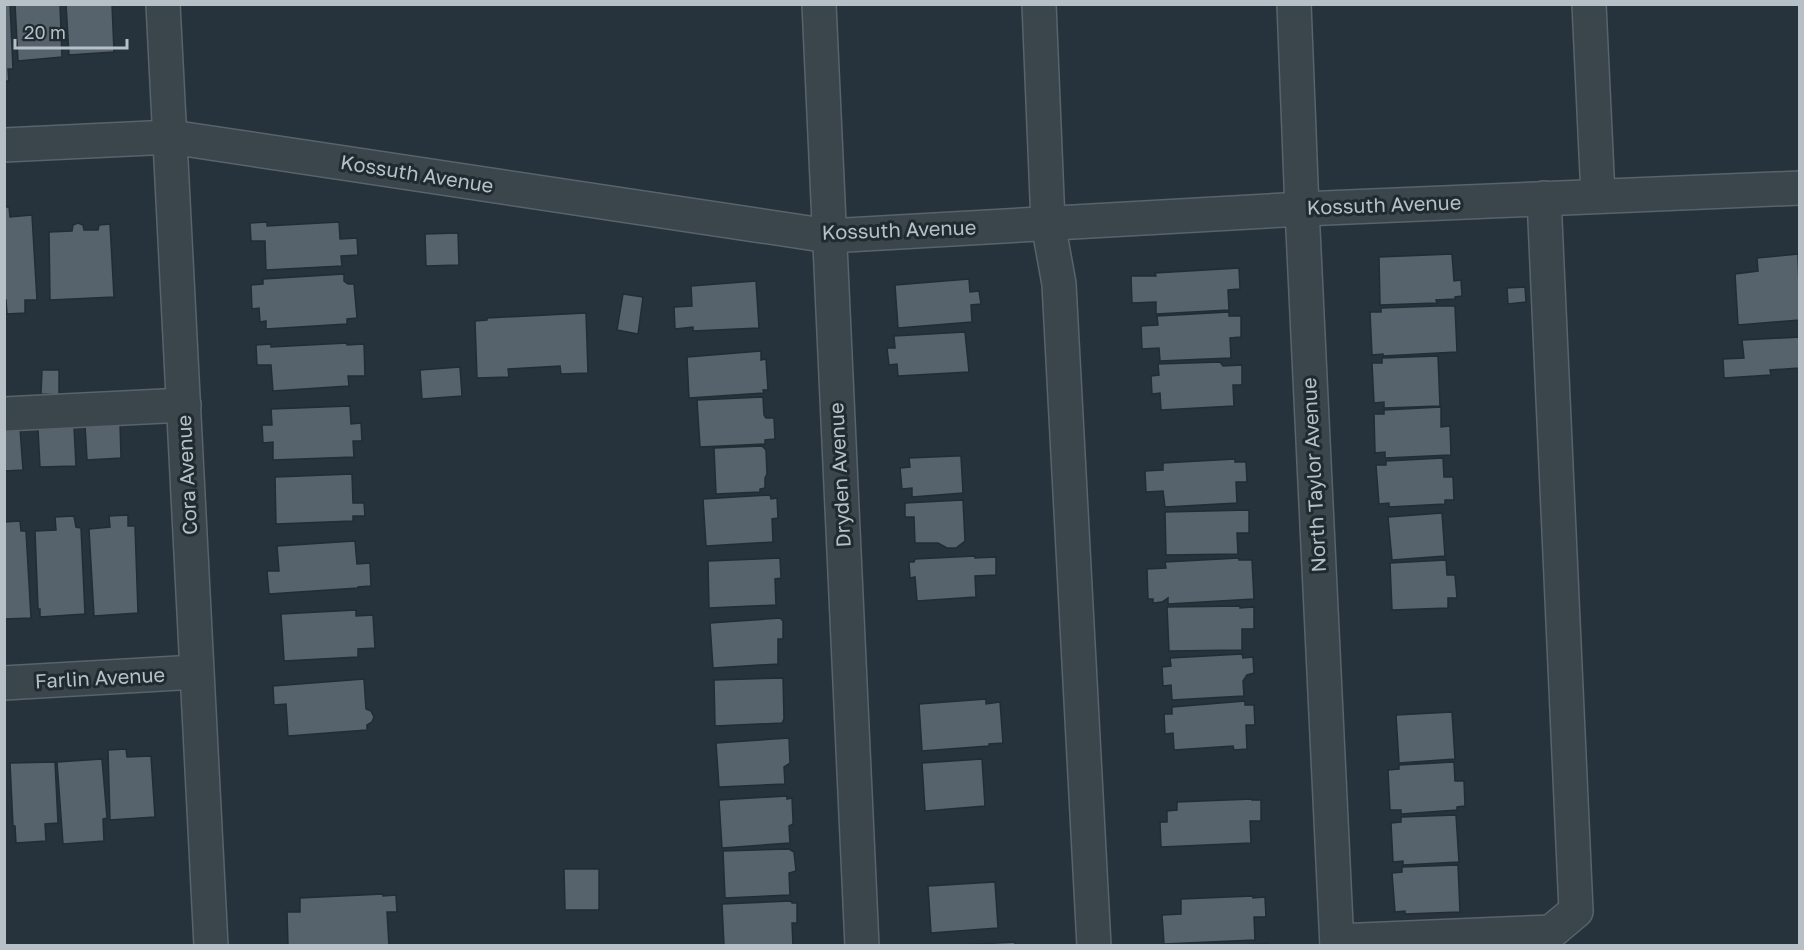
<svg xmlns="http://www.w3.org/2000/svg" width="1804" height="950" font-family="'Golos Text',sans-serif">
<style>
.building{fill:#56626c;stroke:#222c33;stroke-width:1.5}
.lines{fill:none;stroke-linecap:round;stroke-linejoin:round}
.minor-casing{stroke:#59636a;stroke-width:36}
.minor{stroke:#3b454c;stroke-width:33}
.labels{text-anchor:middle;stroke-width:6;stroke-linejoin:round;paint-order:stroke}
.street-label{font-size:20px;fill:#b7c0c7;stroke:#202a31}
</style>
<rect width="100%" height="100%" fill="#27333c"/>
<g class="building">
<polygon points="4,4 10,4 13,69 8,69 9,81 4,81"/>
<polygon points="15,4 60,4 62,57 18,61"/>
<polygon points="66,4 112,4 114,52 69,55"/>
<polygon points="4,207 9,207 10,217 32,215 37,300 25,300 25,313 7,314 6,300 4,300"/>
<polygon points="267,222 267,226 339,222 340,239 357,238 358,255 341,256 342,266 266,270 265,241 251,241 250,223"/>
<polygon points="78,223 83,225 84,230 98,230 99,225 110,224 114,297 50,300 49,232 72,231 73,225"/>
<polygon points="458,233 459,265 426,266 425,234"/>
<polygon points="1452,254 1454,281 1461,280 1462,296 1455,297 1455,299 1436,300 1437,303 1380,305 1379,257"/>
<polygon points="1798,254 1800,320 1738,325 1735,274 1758,271 1757,258"/>
<polygon points="1239,268 1240,289 1228,290 1229,310 1156,314 1156,302 1132,303 1131,276 1156,276 1155,273"/>
<polygon points="344,274 344,281 348,284 354,284 357,318 347,319 347,324 266,329 266,321 260,322 259,308 252,309 251,285 263,284 263,279"/>
<polygon points="969,279 970,292 979,291 981,304 971,305 972,322 898,328 895,285"/>
<polygon points="756,281 759,328 693,331 693,327 675,329 674,307 692,306 691,286"/>
<polygon points="1525,287 1526,302 1508,304 1507,288"/>
<polygon points="623,294 643,297 638,334 617,330"/>
<polygon points="1437,306 1455,306 1457,352 1383,356 1383,354 1372,355 1370,312 1381,312 1381,308"/>
<polygon points="1229,312 1229,316 1241,316 1241,337 1230,338 1231,358 1160,361 1159,348 1142,349 1141,326 1158,325 1157,316"/>
<polygon points="586,313 588,373 561,374 560,366 508,369 509,377 477,378 475,321 487,320 487,318"/>
<polygon points="965,332 969,372 898,376 897,364 889,365 887,348 895,348 894,336"/>
<polygon points="1800,337 1800,368 1770,370 1771,375 1724,378 1723,359 1744,358 1742,340"/>
<polygon points="347,343 347,345 364,344 365,376 348,376 349,386 273,391 271,365 257,365 256,345 271,344 271,347"/>
<polygon points="761,351 761,360 766,359 768,390 763,390 764,393 689,398 687,357"/>
<polygon points="1438,356 1440,406 1384,408 1384,402 1374,403 1372,363 1382,363 1382,358"/>
<polygon points="1220,362 1223,366 1242,365 1242,385 1233,385 1234,406 1161,410 1160,393 1152,394 1151,376 1159,375 1158,364"/>
<polygon points="460,367 462,396 422,399 420,370"/>
<polygon points="42,370 59,370 59,395 41,394"/>
<polygon points="763,397 764,415 766,418 774,418 775,439 765,440 765,444 700,447 697,400"/>
<polygon points="350,406 351,424 361,423 362,441 353,441 354,457 273,460 273,442 263,443 262,425 272,425 271,409"/>
<polygon points="1441,407 1441,427 1450,426 1451,455 1385,458 1385,452 1375,453 1374,414 1384,414 1384,410"/>
<polygon points="120,423 121,458 87,460 85,425"/>
<polygon points="74,427 76,466 40,467 38,429"/>
<polygon points="20,428 23,470 4,471 4,430"/>
<polygon points="762,446 766,450 767,474 765,478 765,488 760,489 760,492 716,494 714,448"/>
<polygon points="956,456 961,456 963,493 912,497 912,488 902,489 900,468 910,467 909,458"/>
<polygon points="1443,458 1444,477 1453,477 1454,500 1445,500 1445,504 1389,507 1389,503 1379,504 1376,465 1386,465 1386,461"/>
<polygon points="1235,459 1235,462 1246,462 1247,482 1236,482 1237,503 1165,507 1163,491 1146,492 1145,471 1163,470 1163,463"/>
<polygon points="352,474 353,503 364,503 365,516 353,516 353,521 276,524 275,477"/>
<polygon points="770,495 771,499 777,498 778,518 772,519 773,542 706,546 703,499"/>
<polygon points="963,500 965,541 956,548 947,548 938,543 915,543 914,517 905,517 905,503"/>
<polygon points="1249,510 1249,533 1237,533 1238,554 1166,555 1165,512"/>
<polygon points="1442,513 1445,556 1392,560 1388,517"/>
<polygon points="128,515 128,526 135,526 138,613 94,616 89,529 110,527 109,516"/>
<polygon points="74,516 76,527 81,528 85,614 40,617 40,609 38,609 35,531 56,530 55,517"/>
<polygon points="20,521 21,531 26,531 31,618 4,619 4,522"/>
<polygon points="355,541 357,564 370,563 371,586 358,587 358,588 269,594 267,571 279,571 277,546"/>
<polygon points="975,556 975,558 996,557 996,575 975,576 976,597 917,601 915,577 910,578 909,562 914,562 915,559"/>
<polygon points="780,558 781,578 775,579 776,605 709,608 708,561"/>
<polygon points="1239,558 1239,560 1252,560 1254,599 1168,604 1168,598 1162,602 1153,603 1153,599 1148,599 1147,569 1166,568 1165,562"/>
<polygon points="1446,560 1447,575 1455,575 1457,598 1448,598 1448,608 1392,610 1390,563"/>
<polygon points="1240,606 1240,608 1254,607 1254,629 1242,629 1242,650 1169,651 1167,607"/>
<polygon points="356,610 356,616 373,615 375,648 358,649 358,657 284,661 281,614"/>
<polygon points="780,618 783,621 783,639 778,639 778,664 713,668 710,623"/>
<polygon points="1242,654 1243,658 1253,657 1254,673 1247,675 1243,681 1244,696 1172,700 1171,685 1163,686 1162,667 1171,666 1170,658"/>
<polygon points="783,678 784,719 782,723 715,726 714,680"/>
<polygon points="364,679 366,709 371,711 374,717 372,722 367,725 367,730 288,736 286,704 274,705 273,686"/>
<polygon points="986,699 986,704 1000,702 1003,743 989,744 989,746 922,751 919,704"/>
<polygon points="1245,701 1245,705 1254,705 1255,725 1246,725 1247,749 1234,750 1233,746 1174,750 1173,733 1165,734 1164,714 1172,714 1172,707"/>
<polygon points="1452,712 1455,759 1399,763 1396,715"/>
<polygon points="789,738 790,763 784,767 785,784 719,787 716,743"/>
<polygon points="126,749 127,757 151,756 155,817 110,820 108,750"/>
<polygon points="102,759 107,818 103,819 104,841 63,844 57,762"/>
<polygon points="982,759 985,806 925,811 922,763"/>
<polygon points="55,762 58,823 45,824 46,841 16,843 15,826 13,826 10,763"/>
<polygon points="1454,762 1455,781 1464,781 1465,806 1457,807 1457,810 1401,814 1401,810 1390,810 1388,770 1399,769 1399,765"/>
<polygon points="787,796 787,799 792,798 793,820 793,824 789,826 790,843 722,848 719,800"/>
<polygon points="1252,799 1252,800 1261,800 1261,821 1250,821 1251,843 1161,847 1160,822 1167,822 1167,811 1177,810 1177,802"/>
<polygon points="1456,815 1459,862 1403,865 1403,861 1393,862 1391,823 1401,822 1401,817"/>
<polygon points="789,849 794,852 796,871 789,873 790,895 725,898 723,851"/>
<polygon points="1458,865 1460,912 1405,914 1405,911 1395,912 1392,873 1402,872 1402,867"/>
<polygon points="564,869 599,869 599,910 565,910"/>
<polygon points="995,882 998,928 931,933 928,886"/>
<polygon points="383,894 383,896 396,895 397,912 387,912 389,946 288,945 287,912 300,912 300,898"/>
<polygon points="1253,896 1253,898 1265,897 1266,917 1254,917 1255,940 1164,944 1162,915 1181,914 1181,899"/>
<polygon points="791,901 792,903 797,903 797,923 792,923 793,946 724,946 722,904"/>
<polygon points="1015,942 1015,946 942,946"/>
<polygon points="1268,943 1268,946 1229,946"/>
</g>
<g class="lines">
<defs>
<g id="minor">
<polyline points="163,4 211,946"/>
<polyline points="819,4 862,946"/>
<polyline points="1039,4 1048,223 1059,284 1094,946"/>
<polyline points="1294,4 1302,209 1337,946"/>
<polyline points="1589,4 1598,196"/>
<polyline points="4,145 171,137 829,236 1302,209 1800,188"/>
<polyline points="4,414 184,405"/>
<polyline points="4,683 196,672"/>
<polyline points="1337,941 1551,932 1576,911 1544,198"/>
</g>
</defs>
<use href="#minor" class="minor-casing"/>
<use href="#minor" class="minor"/>
</g>
<g class="labels">
<g class="street-label">
<text transform="translate(417 174) rotate(9)" y="7">Kossuth Avenue</text>
<text transform="translate(1384 205) rotate(-2)" y="7">Kossuth Avenue</text>
<text transform="translate(899 230) rotate(-2)" y="7">Kossuth Avenue</text>
<text transform="translate(187 475) rotate(-93)" y="7">Cora Avenue</text>
<text transform="translate(840 475) rotate(-93)" y="7">Dryden Avenue</text>
<text transform="translate(1314 475) rotate(-93)" y="7">North Taylor Avenue</text>
<text transform="translate(100 678) rotate(-3)" y="7">Farlin Avenue</text>
</g>
</g>
<rect width="1804" height="950" fill="none" stroke="#b7c0c7" stroke-width="12"/>
<path d="M15 39v9h112v-9" fill="none" stroke="#b7c0c7" stroke-width="3"/>
<text x="24" y="39" font-size="18" fill="#b7c0c7" stroke="#202a31" stroke-width="4.5" paint-order="stroke">20 m</text>
</svg>
